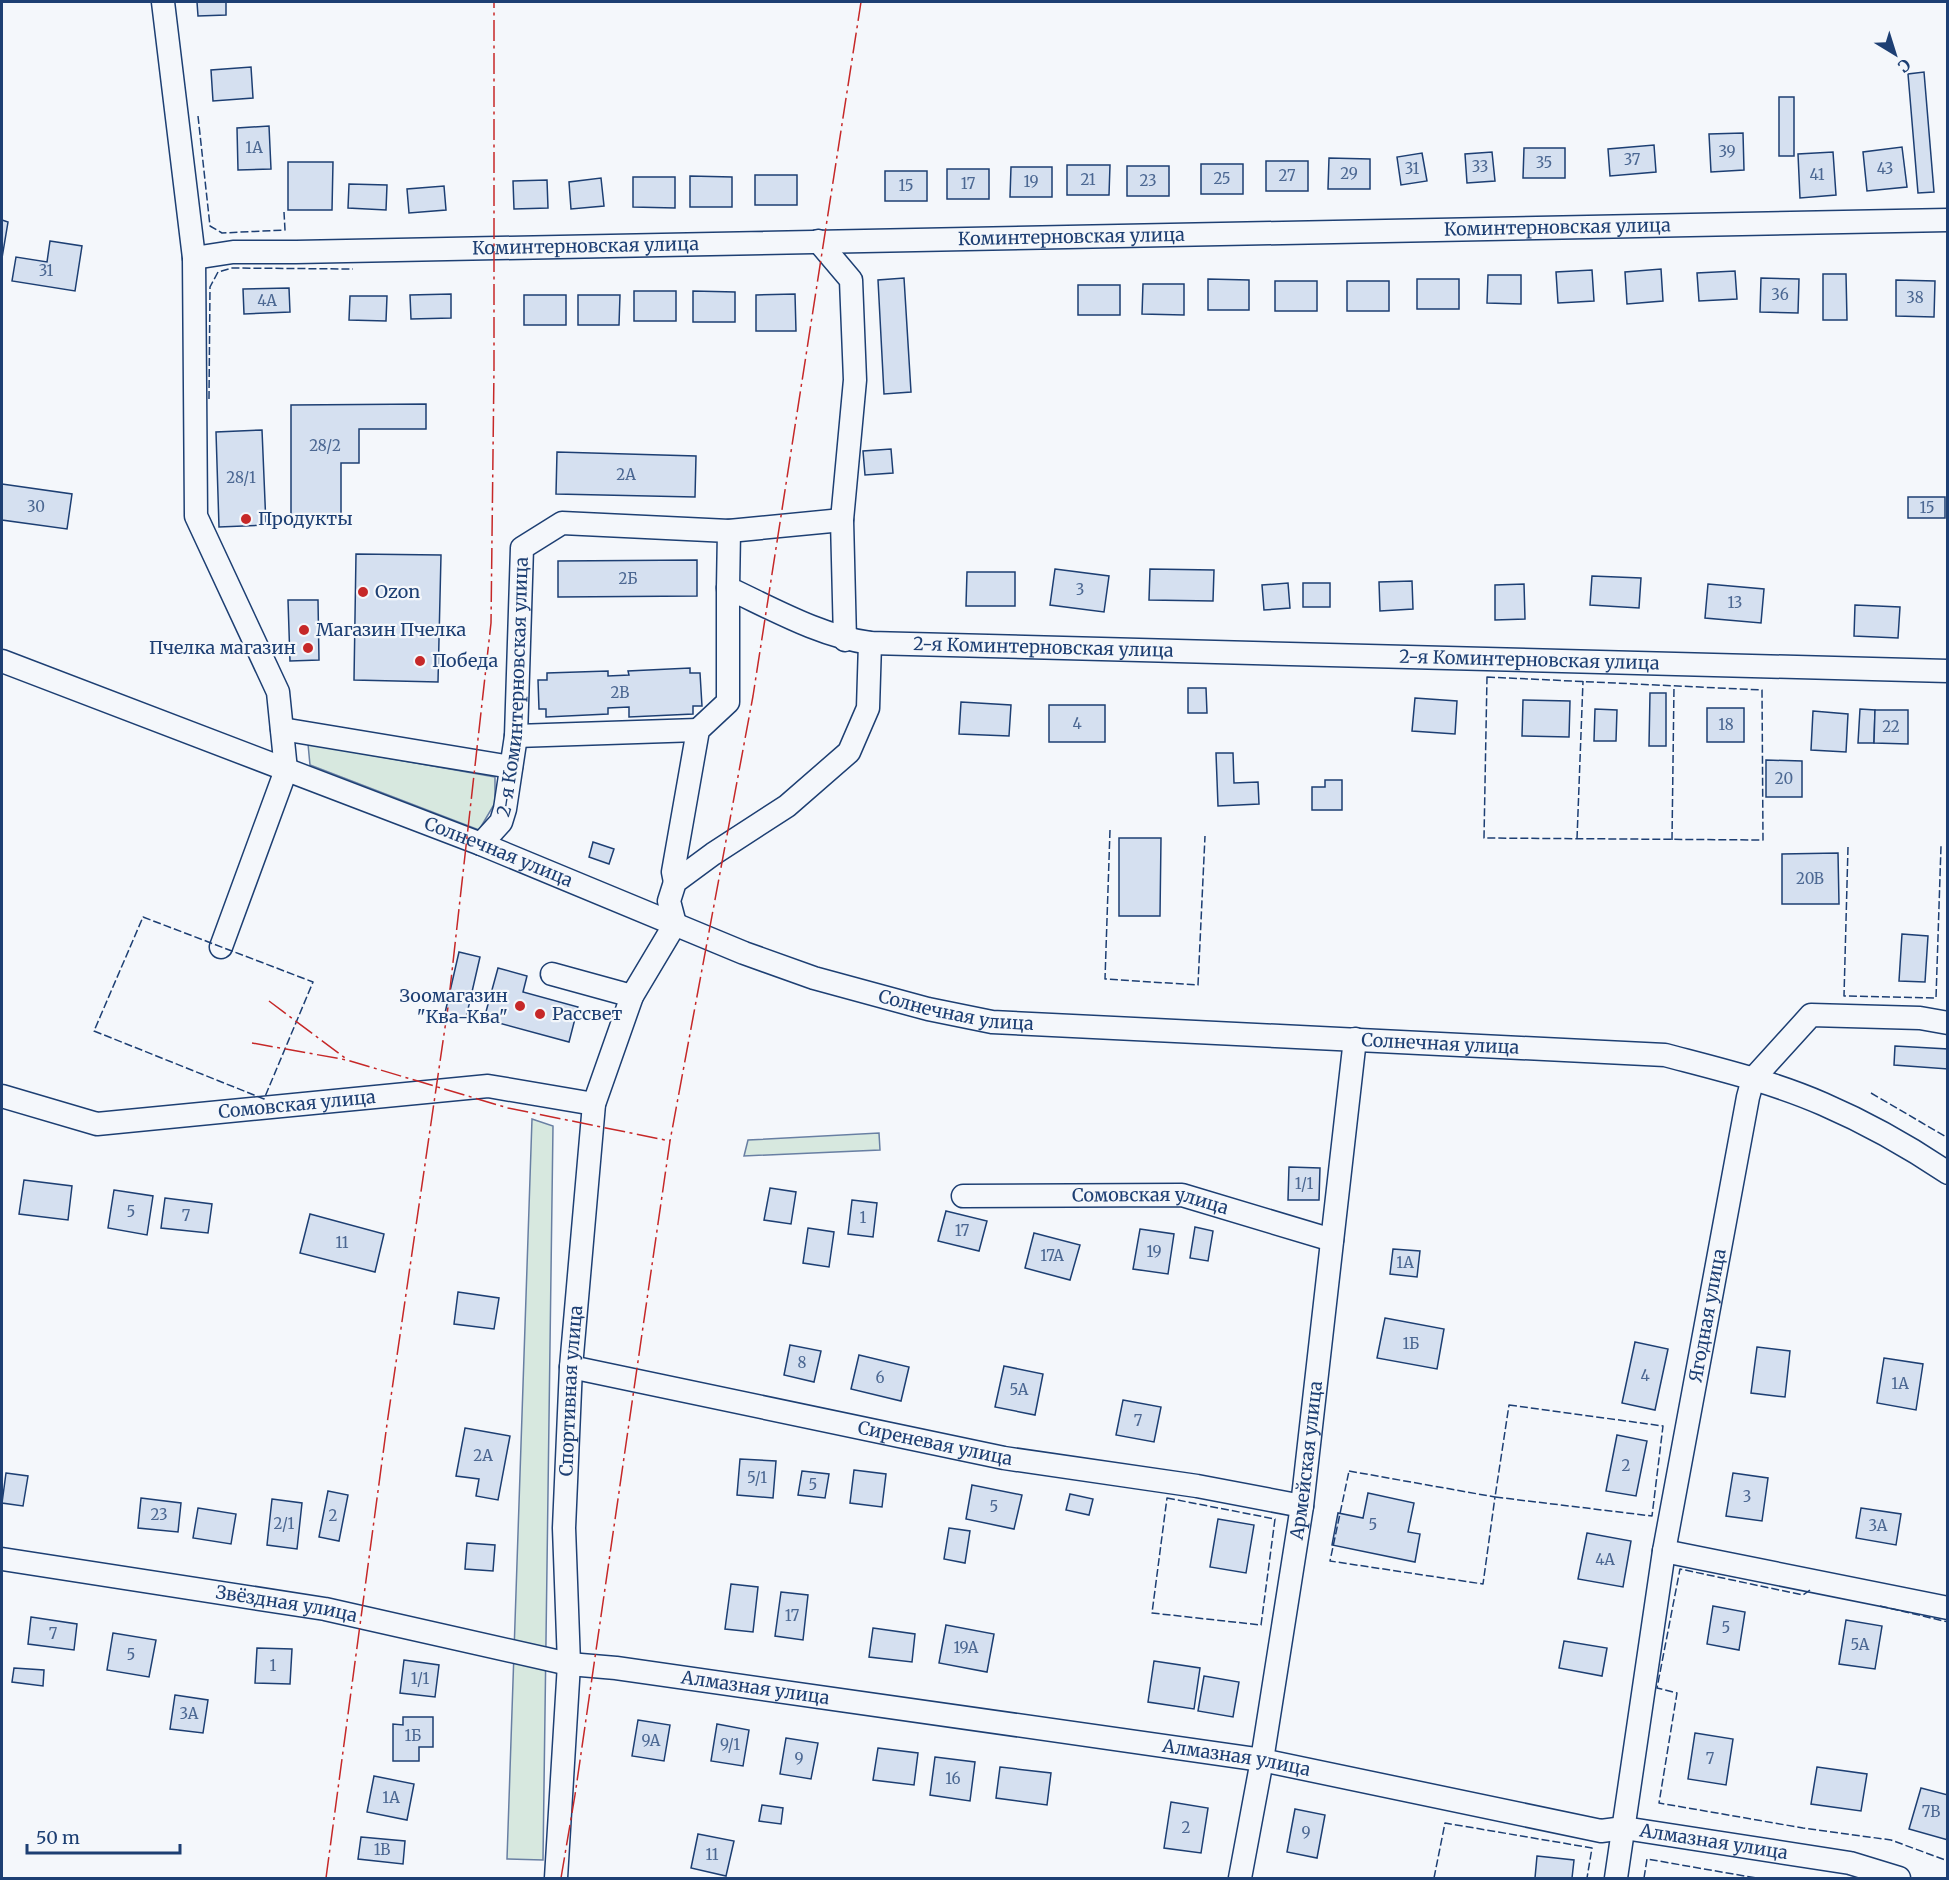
<svg xmlns="http://www.w3.org/2000/svg" width="1949" height="1880" font-family="Merriweather,serif">
<style>
.green{fill:#d7e8df;stroke:#687fa3;stroke-width:1.5}
.building{fill:#d5e0f0;stroke:#1d3f73;stroke-width:1.5}
.lines{fill:none;stroke-linecap:round;stroke-linejoin:round}
.minor-casing{stroke:#1d3f73;stroke-width:25}
.minor{stroke:#f4f7fb;stroke-width:22}
.fence{stroke:#1d3f73;stroke-width:1.5;stroke-dasharray:8 3;stroke-linecap:butt}
.power{stroke:#c62828;stroke-width:1.5;stroke-dasharray:21 4.5 3 4.5;stroke-linecap:butt}
.poi-dot{fill:#c62828;stroke:#f4f7fb;stroke-width:2}
.labels{text-anchor:middle;stroke-width:4.5;stroke-linejoin:round;paint-order:stroke}
.number-label{font-size:15px;fill:#4b6792}
.street-label{font-size:18px;fill:#1d3f73;stroke:#f4f7fb}
.poi-label{font-size:18px;fill:#1d3f73;stroke:#f4f7fb;text-anchor:start}
</style>
<rect width="100%" height="100%" fill="#f4f7fb"/>
<g class="green">
<polygon points="308,744 495,777 495,803 479,830 310,765"/>
<polygon points="532,1119 553,1126 543,1860 507,1859"/>
<polygon points="879,1133 880,1150 744,1156 748,1140"/>
</g>
<g class="building">
<polygon points="197,2 226,2 226,15 198,16"/>
<polygon points="251,67 253,98 213,101 211,70"/>
<polygon points="1924,72 1934,192 1918,193 1908,74"/>
<rect x="1779" y="97" width="15" height="59"/>
<polygon points="269,126 271,169 238,170 237,128"/>
<polygon points="1743,133 1744,170 1711,172 1709,134"/>
<polygon points="1654,145 1656,172 1610,176 1608,149"/>
<polygon points="1902,147 1907,187 1867,191 1863,152"/>
<polygon points="1524,148 1565,148 1565,178 1523,178"/>
<polygon points="1492,152 1495,181 1467,183 1465,154"/>
<polygon points="1833,152 1836,195 1800,198 1798,154"/>
<polygon points="1422,153 1427,181 1401,185 1397,157"/>
<polygon points="1329,158 1370,159 1370,189 1328,189"/>
<rect x="1266" y="161" width="42" height="30"/>
<polygon points="288,162 333,162 332,210 288,210"/>
<rect x="1201" y="164" width="42" height="30"/>
<polygon points="1067,165 1110,165 1109,195 1067,195"/>
<rect x="1127" y="166" width="42" height="30"/>
<polygon points="1011,167 1052,167 1052,197 1010,197"/>
<rect x="947" y="169" width="42" height="30"/>
<rect x="885" y="171" width="42" height="30"/>
<rect x="755" y="175" width="42" height="30"/>
<polygon points="690,176 732,177 732,207 690,207"/>
<polygon points="633,177 675,177 675,208 633,207"/>
<polygon points="601,178 604,206 571,209 569,182"/>
<polygon points="547,180 548,208 514,209 513,181"/>
<polygon points="349,184 387,185 386,210 348,208"/>
<polygon points="444,186 446,210 409,213 407,189"/>
<polygon points="2,220 8,222 2,258"/>
<polygon points="50,241 82,246 75,291 12,281 16,257 47,262"/>
<polygon points="1661,269 1663,301 1627,304 1625,272"/>
<polygon points="1592,270 1594,301 1558,303 1556,272"/>
<polygon points="1735,271 1737,299 1699,301 1697,273"/>
<polygon points="1823,274 1846,274 1847,320 1823,320"/>
<polygon points="1488,275 1521,275 1521,304 1487,303"/>
<polygon points="904,278 911,392 884,394 878,280"/>
<polygon points="1761,278 1799,279 1798,313 1760,312"/>
<polygon points="1208,279 1249,280 1249,310 1208,310"/>
<rect x="1417" y="279" width="42" height="30"/>
<polygon points="1896,280 1935,281 1934,317 1896,316"/>
<rect x="1275" y="281" width="42" height="30"/>
<rect x="1347" y="281" width="42" height="30"/>
<polygon points="1143,284 1184,284 1184,315 1142,314"/>
<rect x="1078" y="285" width="42" height="30"/>
<polygon points="289,288 290,312 244,314 243,289"/>
<rect x="634" y="291" width="42" height="30"/>
<polygon points="693,291 735,292 735,322 693,322"/>
<polygon points="451,294 451,318 411,319 410,295"/>
<polygon points="795,294 796,331 756,331 756,295"/>
<rect x="524" y="295" width="42" height="30"/>
<polygon points="578,295 620,295 619,325 578,325"/>
<polygon points="350,296 387,296 386,321 349,320"/>
<polygon points="426,404 426,429 359,429 359,463 341,463 341,520 291,520 291,405"/>
<polygon points="262,430 266,525 219,527 216,432"/>
<polygon points="891,449 893,473 865,475 863,451"/>
<polygon points="557,452 696,456 695,497 556,494"/>
<polygon points="2,484 72,494 67,529 2,520"/>
<rect x="1908" y="497" width="37" height="21"/>
<polygon points="356,554 441,555 438,682 354,680"/>
<polygon points="697,560 697,596 558,597 558,561"/>
<polygon points="1055,569 1109,576 1104,612 1050,605"/>
<polygon points="1150,569 1214,570 1213,601 1149,600"/>
<polygon points="967,572 1015,572 1015,606 966,606"/>
<polygon points="1592,576 1641,578 1639,608 1590,605"/>
<polygon points="1412,581 1413,609 1380,611 1379,582"/>
<polygon points="1288,583 1290,608 1264,610 1262,585"/>
<rect x="1303" y="583" width="27" height="24"/>
<polygon points="1524,584 1525,619 1495,620 1495,585"/>
<polygon points="1708,584 1764,589 1761,623 1705,618"/>
<polygon points="288,600 318,600 319,660 290,661"/>
<polygon points="1855,605 1900,607 1898,638 1854,636"/>
<polygon points="690,668 690,673 700,673 702,706 693,706 693,714 629,717 629,707 608,708 608,714 546,717 546,709 539,709 538,680 547,680 547,673 608,671 608,676 629,675 628,671"/>
<polygon points="1188,688 1206,688 1207,713 1188,713"/>
<polygon points="1650,693 1666,693 1666,746 1649,746"/>
<polygon points="1415,698 1457,701 1455,734 1412,731"/>
<polygon points="1523,700 1570,701 1569,737 1522,736"/>
<polygon points="961,702 1011,705 1009,736 959,734"/>
<rect x="1049" y="705" width="56" height="37"/>
<rect x="1707" y="708" width="37" height="34"/>
<polygon points="1595,709 1617,710 1616,741 1594,741"/>
<polygon points="1860,709 1875,710 1874,743 1858,743"/>
<polygon points="1875,710 1908,710 1908,744 1874,743"/>
<polygon points="1813,711 1848,714 1846,752 1811,750"/>
<polygon points="1216,753 1233,753 1234,783 1258,782 1259,804 1218,806"/>
<polygon points="1766,760 1802,761 1802,797 1766,797"/>
<polygon points="1325,780 1342,780 1342,810 1312,810 1312,787 1325,787"/>
<polygon points="1119,838 1161,838 1160,916 1119,916"/>
<polygon points="593,842 614,849 609,864 589,857"/>
<polygon points="1838,853 1839,904 1782,904 1782,854"/>
<polygon points="1902,934 1928,936 1925,982 1899,981"/>
<polygon points="459,952 480,957 466,1018 445,1013"/>
<polygon points="498,968 527,976 523,992 578,1007 569,1042 484,1019"/>
<polygon points="1895,1046 1948,1049 1948,1069 1894,1065"/>
<polygon points="1289,1167 1320,1168 1319,1200 1288,1200"/>
<polygon points="24,1180 72,1186 68,1220 19,1214"/>
<polygon points="770,1188 796,1192 791,1224 764,1220"/>
<polygon points="114,1190 153,1196 147,1235 108,1228"/>
<polygon points="165,1198 212,1204 208,1233 161,1228"/>
<polygon points="852,1200 877,1203 873,1237 848,1234"/>
<polygon points="946,1211 987,1221 979,1251 938,1241"/>
<polygon points="310,1214 384,1234 375,1272 300,1253"/>
<polygon points="1195,1227 1213,1231 1208,1261 1190,1258"/>
<polygon points="808,1228 834,1232 829,1267 803,1263"/>
<polygon points="1140,1229 1174,1234 1168,1274 1133,1269"/>
<polygon points="1034,1233 1080,1245 1070,1280 1025,1268"/>
<polygon points="1393,1249 1420,1251 1417,1277 1390,1274"/>
<polygon points="458,1292 499,1298 494,1329 454,1324"/>
<polygon points="1385,1318 1444,1329 1437,1369 1377,1358"/>
<polygon points="1635,1342 1668,1349 1655,1410 1622,1403"/>
<polygon points="790,1345 821,1351 814,1382 784,1375"/>
<polygon points="1757,1347 1790,1351 1785,1397 1751,1393"/>
<polygon points="859,1355 909,1367 901,1401 851,1389"/>
<polygon points="1884,1358 1923,1364 1916,1410 1877,1403"/>
<polygon points="1004,1366 1043,1374 1035,1415 995,1407"/>
<polygon points="1123,1400 1161,1407 1154,1442 1116,1435"/>
<polygon points="465,1428 510,1436 498,1500 476,1496 479,1479 456,1476"/>
<polygon points="1617,1435 1647,1441 1636,1496 1606,1491"/>
<polygon points="740,1459 776,1461 773,1498 737,1495"/>
<polygon points="854,1470 886,1474 882,1507 850,1503"/>
<polygon points="802,1471 829,1474 825,1498 798,1495"/>
<polygon points="6,1473 28,1476 23,1506 2,1503"/>
<polygon points="1733,1473 1768,1478 1762,1521 1726,1516"/>
<polygon points="972,1485 1022,1495 1014,1529 966,1519"/>
<polygon points="328,1491 348,1495 339,1541 319,1537"/>
<polygon points="1368,1493 1414,1503 1408,1532 1420,1534 1415,1562 1332,1545 1338,1513 1363,1518"/>
<polygon points="1070,1494 1093,1499 1089,1515 1066,1510"/>
<polygon points="141,1498 181,1503 178,1532 138,1528"/>
<polygon points="272,1499 302,1503 297,1549 267,1545"/>
<polygon points="198,1508 236,1514 231,1544 193,1538"/>
<polygon points="1861,1508 1901,1514 1896,1545 1856,1538"/>
<polygon points="1218,1519 1254,1525 1246,1573 1210,1567"/>
<polygon points="949,1528 970,1531 965,1563 944,1559"/>
<polygon points="1587,1533 1631,1541 1623,1587 1578,1579"/>
<polygon points="467,1543 495,1545 493,1571 465,1569"/>
<polygon points="731,1584 758,1587 753,1632 725,1629"/>
<polygon points="781,1592 808,1595 803,1640 775,1636"/>
<polygon points="1713,1606 1745,1612 1739,1650 1707,1644"/>
<polygon points="31,1617 77,1624 74,1650 28,1644"/>
<polygon points="1846,1620 1882,1626 1875,1669 1839,1664"/>
<polygon points="946,1625 994,1634 987,1672 939,1663"/>
<polygon points="873,1628 915,1634 912,1662 869,1657"/>
<polygon points="113,1633 156,1640 149,1677 107,1670"/>
<polygon points="1564,1641 1607,1648 1602,1676 1559,1668"/>
<polygon points="257,1648 292,1649 290,1684 255,1683"/>
<polygon points="404,1660 439,1665 435,1697 400,1693"/>
<polygon points="1154,1661 1200,1668 1194,1709 1148,1702"/>
<polygon points="14,1668 44,1670 43,1686 12,1682"/>
<polygon points="1204,1676 1239,1682 1233,1717 1198,1711"/>
<polygon points="175,1695 208,1700 203,1733 170,1729"/>
<polygon points="403,1717 433,1717 433,1747 419,1747 419,1761 393,1761 393,1724 403,1725"/>
<polygon points="638,1720 670,1725 664,1761 632,1756"/>
<polygon points="717,1724 749,1730 743,1766 711,1761"/>
<polygon points="1695,1733 1733,1739 1726,1785 1688,1779"/>
<polygon points="786,1738 818,1743 811,1779 780,1774"/>
<polygon points="878,1748 918,1753 914,1785 873,1780"/>
<polygon points="935,1757 975,1762 970,1801 930,1795"/>
<polygon points="1000,1767 1051,1773 1047,1805 996,1798"/>
<polygon points="1817,1767 1867,1774 1861,1811 1811,1804"/>
<polygon points="374,1776 414,1784 407,1820 367,1812"/>
<polygon points="1921,1788 1948,1795 1948,1840 1909,1829"/>
<polygon points="1171,1802 1208,1808 1201,1853 1164,1848"/>
<polygon points="762,1805 783,1808 781,1824 759,1821"/>
<polygon points="1295,1809 1325,1815 1317,1858 1287,1852"/>
<polygon points="698,1834 734,1841 726,1876 691,1868"/>
<polygon points="361,1837 405,1841 403,1864 358,1859"/>
<polygon points="1537,1856 1574,1860 1572,1878 1535,1878"/>
</g>
<g class="lines">
<defs>
<g id="minor">
<polyline points="163,2 194,258 196,516 278,692 286,770 221,947"/>
<polyline points="818,241 851,280 855,380 842,520 845,640"/>
<path id="s1" d="M194,258L233,252H296L1948,220"/>
<polyline points="729,531 842,520"/>
<path id="s2" d="M2,661L481,844L744,953L814,978L928,1009L992,1022L1665,1055C1718,1069 1773,1082 1823,1104C1867,1123 1908,1146 1948,1173"/>
<polyline points="282,729 511,767"/>
<polyline points="516,736 698,730"/>
<path id="s3" d="M481,844L501,822L505,809L516,736L522,548L562,523L729,531L728,588C773,609 820,636 870,643L1948,671"/>
<polyline points="675,882 673,872 698,730 728,702 728,588"/>
<polyline points="552,974 632,996"/>
<path id="s4" d="M2,1096L97,1124L488,1086L594,1104"/>
<path id="s5" d="M963,1196L1182,1195L1332,1240"/>
<path id="s6" d="M571,1367L1004,1458L1197,1486L1302,1506"/>
<polyline points="1664,1551 1948,1608"/>
<path id="s7" d="M2,1559L325,1609L569,1664L616,1668L1262,1760L1601,1831L1624,1828L1850,1863L1899,1878"/>
<path id="s8" d="M556,1878L569,1664L564,1528L571,1367L594,1104L632,996L675,924L669,901L675,882L713,854L787,806L849,752L868,708L870,643"/>
<path id="s9" d="M1240,1878L1262,1760L1302,1506L1355,1039"/>
<path id="s10" d="M1616,1878L1664,1551L1748,1097L1753,1079L1811,1015L1920,1018L1948,1023"/>
</g>
</defs>
<use href="#minor" class="minor-casing"/>
<use href="#minor" class="minor"/>
<g class="fence">
<polyline points="198,116 210,226 222,233 285,230 284,212"/>
<polyline points="209,399 210,287 218,272 232,268 353,269"/>
<polygon points="1487,677 1762,690 1763,840 1484,838"/>
<polyline points="1110,830 1105,979 1198,985 1205,836"/>
<polyline points="1577,839 1583,681"/>
<polyline points="1672,840 1674,686"/>
<polyline points="1848,847 1844,996 1936,998 1941,846"/>
<polygon points="143,917 313,982 264,1099 94,1031"/>
<polyline points="1871,1093 1948,1138"/>
<polygon points="1509,1405 1663,1426 1652,1516 1495,1497"/>
<polygon points="1349,1471 1495,1497 1483,1584 1330,1561"/>
<polygon points="1167,1498 1275,1519 1261,1625 1152,1613"/>
<polyline points="1810,1590 1803,1595 1680,1569 1657,1688 1677,1693 1659,1803 1803,1828 1891,1840 1948,1861"/>
<polyline points="1880,1606 1948,1622"/>
<polyline points="1434,1878 1445,1823 1592,1848 1587,1878"/>
<polyline points="1644,1878 1647,1859 1756,1878"/>
</g>
<g class="power">
<polyline points="269,1001 345,1058"/>
<polyline points="252,1043 347,1060 508,1108 670,1141"/>
<polyline points="326,1878 387,1424 448,1007 491,623 494,368 494,2"/>
<polyline points="561,1878 575,1795 670,1141 753,696 861,2"/>
</g>
</g>
<g class="poi-dot">
<circle cx="246" cy="519" r="6"/>
<circle cx="363" cy="592" r="6"/>
<circle cx="304" cy="630" r="6"/>
<circle cx="308" cy="648" r="6"/>
<circle cx="420" cy="661" r="6"/>
<circle cx="520" cy="1006" r="6"/>
<circle cx="540" cy="1014" r="6"/>
</g>
<g class="labels">
<g class="number-label">
<text x="254" y="153">1А</text>
<text x="1727" y="157">39</text>
<text x="1632" y="165">37</text>
<text x="1544" y="168">35</text>
<text x="1480" y="172">33</text>
<text x="1412" y="174">31</text>
<text x="1885" y="174">43</text>
<text x="1349" y="179">29</text>
<text x="1817" y="180">41</text>
<text x="1287" y="181">27</text>
<text x="1222" y="184">25</text>
<text x="1088" y="185">21</text>
<text x="1148" y="186">23</text>
<text x="1031" y="187">19</text>
<text x="968" y="189">17</text>
<text x="906" y="191">15</text>
<text x="46" y="276">31</text>
<text x="1780" y="300">36</text>
<text x="1915" y="303">38</text>
<text x="267" y="306">4А</text>
<text x="325" y="451">28/2</text>
<text x="626" y="480">2А</text>
<text x="241" y="483">28/1</text>
<text x="36" y="512">30</text>
<text x="1927" y="513">15</text>
<text x="628" y="584">2Б</text>
<text x="1080" y="595">3</text>
<text x="1735" y="608">13</text>
<text x="620" y="698">2В</text>
<text x="1077" y="729">4</text>
<text x="1726" y="730">18</text>
<text x="1891" y="732">22</text>
<text x="1784" y="784">20</text>
<text x="1810" y="884">20В</text>
<text x="1304" y="1189">1/1</text>
<text x="131" y="1217">5</text>
<text x="186" y="1221">7</text>
<text x="863" y="1223">1</text>
<text x="962" y="1236">17</text>
<text x="342" y="1248">11</text>
<text x="1154" y="1257">19</text>
<text x="1052" y="1261">17А</text>
<text x="1405" y="1268">1А</text>
<text x="1411" y="1349">1Б</text>
<text x="802" y="1368">8</text>
<text x="1645" y="1381">4</text>
<text x="880" y="1383">6</text>
<text x="1900" y="1389">1А</text>
<text x="1019" y="1395">5А</text>
<text x="1138" y="1426">7</text>
<text x="483" y="1461">2А</text>
<text x="1626" y="1471">2</text>
<text x="757" y="1483">5/1</text>
<text x="813" y="1490">5</text>
<text x="1747" y="1502">3</text>
<text x="994" y="1512">5</text>
<text x="159" y="1520">23</text>
<text x="333" y="1521">2</text>
<text x="284" y="1529">2/1</text>
<text x="1373" y="1530">5</text>
<text x="1878" y="1531">3А</text>
<text x="1605" y="1565">4А</text>
<text x="792" y="1621">17</text>
<text x="1726" y="1633">5</text>
<text x="53" y="1639">7</text>
<text x="1860" y="1650">5А</text>
<text x="966" y="1653">19А</text>
<text x="131" y="1660">5</text>
<text x="273" y="1671">1</text>
<text x="420" y="1684">1/1</text>
<text x="189" y="1719">3А</text>
<text x="413" y="1741">1Б</text>
<text x="651" y="1746">9А</text>
<text x="730" y="1750">9/1</text>
<text x="799" y="1764">9</text>
<text x="1710" y="1764">7</text>
<text x="953" y="1784">16</text>
<text x="391" y="1803">1А</text>
<text x="1931" y="1817">7В</text>
<text x="1186" y="1833">2</text>
<text x="1306" y="1838">9</text>
<text x="382" y="1855">1В</text>
<text x="712" y="1860">11</text>
</g>
<g class="street-label">
<text dy="6" stroke="none"><textPath href="#s1" startOffset="1364">Коминтерновская улица</textPath></text>
<text dy="6" stroke="none"><textPath href="#s1" startOffset="878">Коминтерновская улица</textPath></text>
<text dy="6" stroke="none"><textPath href="#s1" startOffset="392">Коминтерновская улица</textPath></text>
<text dy="6" stroke="none"><textPath href="#s3" startOffset="903">2-я Коминтерновская улица</textPath></text>
<text dy="6" stroke="none"><textPath href="#s3" startOffset="1389">2-я Коминтерновская улица</textPath></text>
<text dy="6" stroke="none"><textPath href="#s3" startOffset="166">2-я Коминтерновская улица</textPath></text>
<text dy="6" stroke="none"><textPath href="#s2" startOffset="532">Солнечная улица</textPath></text>
<text dy="6" stroke="none"><textPath href="#s2" startOffset="1018">Солнечная улица</textPath></text>
<text dy="6" stroke="none"><textPath href="#s2" startOffset="1504">Солнечная улица</textPath></text>
<text dy="6" stroke="none"><textPath href="#s4" startOffset="300">Сомовская улица</textPath></text>
<text dy="6" stroke="none"><textPath href="#s5" startOffset="188">Сомовская улица</textPath></text>
<text dy="6" stroke="none"><textPath href="#s10" startOffset="570">Ягодная улица</textPath></text>
<text dy="6" stroke="none"><textPath href="#s8" startOffset="488">Спортивная улица</textPath></text>
<text dy="6" stroke="none"><textPath href="#s6" startOffset="372">Сиреневая улица</textPath></text>
<text dy="6" stroke="none"><textPath href="#s9" startOffset="423">Армейская улица</textPath></text>
<text dy="6" stroke="none"><textPath href="#s7" startOffset="288">Звёздная улица</textPath></text>
<text dy="6" stroke="none"><textPath href="#s7" startOffset="765">Алмазная улица</textPath></text>
<text dy="6" stroke="none"><textPath href="#s7" startOffset="1251">Алмазная улица</textPath></text>
<text dy="6" stroke="none"><textPath href="#s7" startOffset="1737">Алмазная улица</textPath></text>
</g>
<g class="poi-label">
<text x="258" y="525">Продукты</text>
<text x="375" y="598">Ozon</text>
<text x="316" y="636">Магазин Пчелка</text>
<text x="296" y="654" text-anchor="end">Пчелка магазин</text>
<text x="432" y="667">Победа</text>
<text x="508" y="1002" text-anchor="end">Зоомагазин<tspan x="508" dy="21">"Ква-Ква"</tspan></text>
<text x="552" y="1020">Рассвет</text>
</g>
</g>
<rect width="1949" height="1880" fill="none" stroke="#1d3f73" stroke-width="6"/>
<g transform="translate(1895 54) rotate(142)" stroke="#f4f7fb" stroke-width="4.5" paint-order="stroke">
<path d="M0-4.5L10 22L0 15L-10 22Z" fill="#1d3f73"/>
<text y="-9" font-size="16" font-weight="bold" text-anchor="middle" fill="#1d3f73">С</text>
</g>
<path d="M27 1844v9h153v-9" fill="none" stroke="#1d3f73" stroke-width="3"/>
<text x="36" y="1844" font-size="18" fill="#1d3f73" stroke="#f4f7fb" stroke-width="4.5" paint-order="stroke">50 m</text>
</svg>
